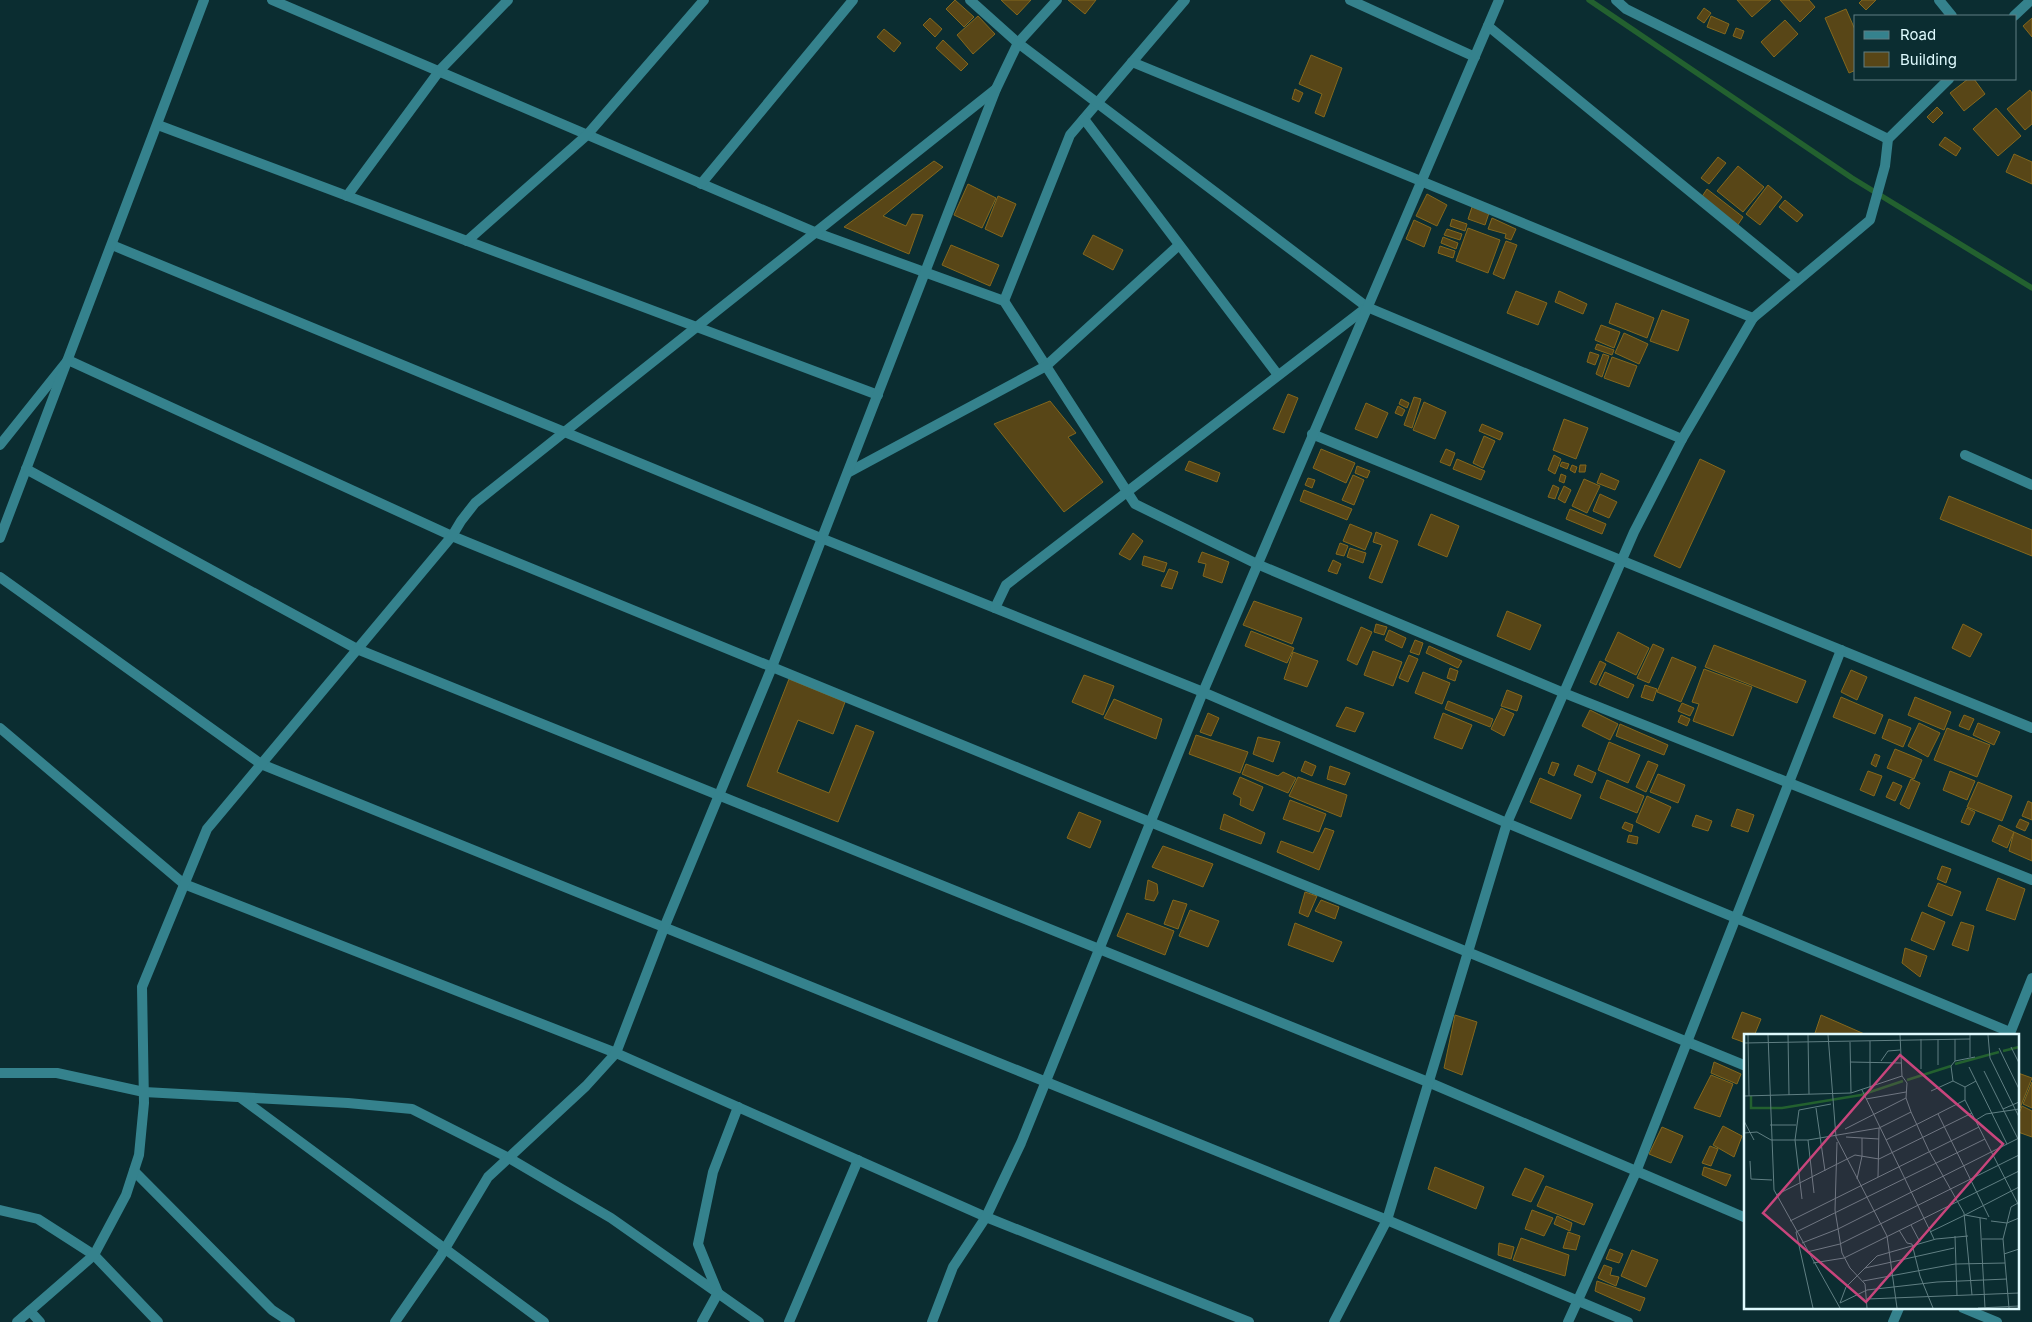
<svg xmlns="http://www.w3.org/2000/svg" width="2032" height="1322" font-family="Inter,sans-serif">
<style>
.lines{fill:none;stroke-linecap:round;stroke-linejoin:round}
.stream{stroke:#23612f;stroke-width:5.5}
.building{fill:#584617;stroke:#84681e}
.service{stroke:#35828d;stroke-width:10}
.minor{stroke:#35828d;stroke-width:10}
.tertiary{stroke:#35828d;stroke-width:10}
.inset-river{fill:none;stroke:#23612f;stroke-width:2.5}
.inset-road{fill:none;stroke:#607f83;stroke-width:1}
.view{fill:#c8457c;fill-opacity:0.15;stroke:#c8457c;stroke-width:2.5}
.inset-edge{fill:none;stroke:#dffafe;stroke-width:2.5}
</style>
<rect width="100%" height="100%" fill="#0b2d31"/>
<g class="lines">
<polyline class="stream" points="1589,0 1852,178 2032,288"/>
</g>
<g class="building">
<polygon points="955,0 974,17 964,27 946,9"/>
<polygon points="1001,0 1031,0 1017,15"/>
<polygon points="1068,0 1096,0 1085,14"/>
<polygon points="1737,0 1771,0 1752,17"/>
<polygon points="1780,0 1809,0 1815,7 1800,22"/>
<polygon points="1862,0 1876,0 1866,10 1859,3"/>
<polygon points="1704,8 1711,13 1704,23 1697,18"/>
<polygon points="1846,9 1856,32 1856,70 1849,73 1825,18"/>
<polygon points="978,16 995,34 973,54 957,35"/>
<polygon points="1711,16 1729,24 1725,34 1707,27"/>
<polygon points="930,18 942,29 935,37 923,25"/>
<polygon points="2032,18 2032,37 2023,26"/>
<polygon points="1785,20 1798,34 1774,57 1761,42"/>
<polygon points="1736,28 1744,31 1741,39 1733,36"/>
<polygon points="884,29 901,43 894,52 877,37"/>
<polygon points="943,40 968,64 961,71 936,48"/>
<polygon points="1311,55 1342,68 1324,117 1315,113 1322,94 1299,84"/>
<polygon points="1968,79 1974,79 1985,94 1964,111 1950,93"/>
<polygon points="1295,89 1303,93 1299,102 1292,99"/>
<polygon points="2030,90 2032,93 2032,124 2025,130 2007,109"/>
<polygon points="1937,107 1943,113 1933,123 1927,117"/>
<polygon points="1996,108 2021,136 1998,156 1973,129"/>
<polygon points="1945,137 1961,148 1956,156 1939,145"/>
<polygon points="2014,154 2032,162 2032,184 2006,172"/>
<polygon points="1718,157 1726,163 1709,184 1701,178"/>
<polygon points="934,161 943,167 883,216 906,226 912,214 923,215 909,254 844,227"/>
<polygon points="1738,166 1764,187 1743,212 1717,191"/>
<polygon points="968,184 996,198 982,228 954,215"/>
<polygon points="1768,185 1782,197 1760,225 1746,214"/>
<polygon points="1707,189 1743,217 1737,226 1701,198"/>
<polygon points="1427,194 1447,205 1437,226 1416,216"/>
<polygon points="998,196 1016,204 1002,237 985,229"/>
<polygon points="1785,200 1803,215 1797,222 1779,207"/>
<polygon points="1472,207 1489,213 1485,225 1468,219"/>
<polygon points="1492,218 1516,229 1511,240 1505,238 1506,234 1488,229"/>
<polygon points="1452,219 1467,224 1465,231 1450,226"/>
<polygon points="1414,220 1431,228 1424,247 1406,239"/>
<polygon points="1468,228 1500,240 1488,273 1456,261"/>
<polygon points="1447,229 1462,234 1460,240 1444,235"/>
<polygon points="1093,235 1123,250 1113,270 1083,254"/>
<polygon points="1443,237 1458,243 1456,249 1441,243"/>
<polygon points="1506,241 1517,245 1504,279 1493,274"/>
<polygon points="951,245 999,265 990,286 942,265"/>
<polygon points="1440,246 1455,251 1453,258 1438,253"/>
<polygon points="1516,291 1547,303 1538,325 1507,313"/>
<polygon points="1559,291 1587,304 1583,314 1555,302"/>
<polygon points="1616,303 1654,318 1647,338 1609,323"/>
<polygon points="1662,310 1689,320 1678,351 1650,341"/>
<polygon points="1601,325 1620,332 1614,348 1595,340"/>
<polygon points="1624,333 1648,344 1639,364 1615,353"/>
<polygon points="1597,344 1614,350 1612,355 1595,349"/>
<polygon points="1590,352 1599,355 1595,365 1587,362"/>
<polygon points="1603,354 1609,356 1602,377 1596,374"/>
<polygon points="1612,357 1637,366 1629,387 1604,378"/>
<polygon points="1288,394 1298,398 1284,433 1273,429"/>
<polygon points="1414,397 1421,399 1412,428 1404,425"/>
<polygon points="1401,399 1409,403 1407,408 1399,404"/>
<polygon points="1050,401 1076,433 1068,437 1103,482 1064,512 994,424"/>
<polygon points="1424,402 1446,412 1435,439 1413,430"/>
<polygon points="1366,403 1388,413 1377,438 1355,429"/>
<polygon points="1398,406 1405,410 1402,416 1395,413"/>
<polygon points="1564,419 1588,428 1576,459 1553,450"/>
<polygon points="1482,424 1503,433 1500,440 1479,431"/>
<polygon points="1484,436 1495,441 1483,468 1473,463"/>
<polygon points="1321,449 1355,463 1346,483 1313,468"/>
<polygon points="1446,449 1455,453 1450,466 1440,462"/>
<polygon points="1554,455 1561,459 1555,474 1548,470"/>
<polygon points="1457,459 1485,471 1481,480 1453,469"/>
<polygon points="1700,459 1725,471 1680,568 1654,556"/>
<polygon points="1189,461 1220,473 1217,482 1185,470"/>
<polygon points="1562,462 1569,464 1567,469 1560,466"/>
<polygon points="1572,465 1577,467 1575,473 1570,470"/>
<polygon points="1580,465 1586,465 1585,472 1579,472"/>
<polygon points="1357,466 1370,471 1367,478 1355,473"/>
<polygon points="1601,473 1619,481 1615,490 1597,483"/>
<polygon points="1561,474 1566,476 1564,483 1559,481"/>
<polygon points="1353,475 1364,480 1354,505 1342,500"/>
<polygon points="1308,478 1315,480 1312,488 1305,485"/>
<polygon points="1584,479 1600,486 1587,513 1572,506"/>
<polygon points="1553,485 1559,488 1555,499 1548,497"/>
<polygon points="1564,486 1571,490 1565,503 1558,499"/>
<polygon points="1304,490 1352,509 1347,520 1300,501"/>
<polygon points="1600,494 1617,502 1609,518 1593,511"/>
<polygon points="1949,496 2032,530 2032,556 1940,519"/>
<polygon points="1570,509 1606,524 1602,534 1566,519"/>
<polygon points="1431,514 1459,526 1447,557 1418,545"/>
<polygon points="1350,524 1372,533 1365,550 1343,541"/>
<polygon points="1376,532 1398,541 1382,583 1369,578 1382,545 1373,542"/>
<polygon points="1133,533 1143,541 1130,560 1119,554"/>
<polygon points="1340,543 1348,546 1344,556 1336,554"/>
<polygon points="1350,548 1366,553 1363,563 1347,557"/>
<polygon points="1202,552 1229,562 1222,583 1203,576 1206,564 1198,562"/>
<polygon points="1144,556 1167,563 1164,572 1142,565"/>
<polygon points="1333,560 1341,564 1337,574 1328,571"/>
<polygon points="1169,569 1178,572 1172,589 1161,586"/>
<polygon points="1254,601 1302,618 1292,644 1243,625"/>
<polygon points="1507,611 1541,625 1530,650 1497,636"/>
<polygon points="1376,624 1387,627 1384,635 1374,632"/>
<polygon points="1963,624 1982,634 1970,657 1952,648"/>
<polygon points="1361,627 1372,632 1357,665 1347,660"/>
<polygon points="1389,630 1406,638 1402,648 1385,640"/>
<polygon points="1251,631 1294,648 1287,663 1245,646"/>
<polygon points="1618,632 1649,648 1636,675 1605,660"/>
<polygon points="1415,640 1423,643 1419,655 1410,652"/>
<polygon points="1653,644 1664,649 1649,683 1637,678"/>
<polygon points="1714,645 1806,681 1797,703 1705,667"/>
<polygon points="1429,646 1462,661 1458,668 1426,653"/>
<polygon points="1373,651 1402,662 1393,686 1364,675"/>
<polygon points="1293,652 1318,661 1307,687 1284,679"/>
<polygon points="1409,655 1418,659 1408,682 1399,678"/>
<polygon points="1672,657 1696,667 1681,702 1657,692"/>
<polygon points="1600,661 1606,664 1596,685 1590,682"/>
<polygon points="1450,668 1458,671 1455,681 1447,678"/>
<polygon points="1704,669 1752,687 1733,736 1693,721 1699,704 1692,702"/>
<polygon points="1851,670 1867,677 1857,700 1841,692"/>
<polygon points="1423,672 1450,683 1442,704 1415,693"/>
<polygon points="1605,672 1634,685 1628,698 1599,685"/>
<polygon points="1084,675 1114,686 1103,715 1072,702"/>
<polygon points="789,679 845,702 833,734 798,720 777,772 829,793 856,725 874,732 838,822 747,786"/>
<polygon points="1645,685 1657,689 1653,701 1641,697"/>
<polygon points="1507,690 1522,696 1517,711 1501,706"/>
<polygon points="1841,697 1883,715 1875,734 1833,717"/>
<polygon points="1915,697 1951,712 1944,730 1908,715"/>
<polygon points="1114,699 1162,719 1156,739 1104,718"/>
<polygon points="1448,701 1493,719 1490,727 1445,709"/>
<polygon points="1682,703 1694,708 1690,716 1678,711"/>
<polygon points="1346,707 1364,713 1355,732 1336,726"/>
<polygon points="1501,708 1514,714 1504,736 1491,729"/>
<polygon points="1590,710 1618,724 1610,740 1582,726"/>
<polygon points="1208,713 1219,718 1211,736 1200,732"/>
<polygon points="1443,713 1472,725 1462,749 1434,738"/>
<polygon points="1681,715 1690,719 1687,726 1678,722"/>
<polygon points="1964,715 1974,719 1969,730 1959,726"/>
<polygon points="1889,719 1911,728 1903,747 1882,738"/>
<polygon points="1919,723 1940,733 1928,757 1908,746"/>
<polygon points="1978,723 2000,732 1994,745 1973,735"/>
<polygon points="1620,724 1668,745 1664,755 1616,736"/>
<polygon points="1947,728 1990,745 1977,777 1934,760"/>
<polygon points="1196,735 1248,752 1240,773 1189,754"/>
<polygon points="1258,737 1280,742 1273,762 1253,754"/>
<polygon points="1609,742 1640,755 1628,783 1598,770"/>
<polygon points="1895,749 1922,760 1914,779 1887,768"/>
<polygon points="1875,754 1880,756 1876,767 1871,764"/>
<polygon points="1305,761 1316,766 1312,776 1301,771"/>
<polygon points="1648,761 1658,765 1646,792 1636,787"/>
<polygon points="1552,762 1559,764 1554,776 1548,773"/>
<polygon points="1246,764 1278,776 1283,772 1296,778 1288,793 1242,774"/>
<polygon points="1578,765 1596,773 1592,783 1574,775"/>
<polygon points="1330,766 1350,773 1345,785 1327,779"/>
<polygon points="1868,771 1882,776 1874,796 1860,790"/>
<polygon points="1950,771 1975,781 1967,800 1943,790"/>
<polygon points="1658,774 1685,785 1678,803 1650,792"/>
<polygon points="1240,777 1263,787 1253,811 1240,805 1241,798 1233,794"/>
<polygon points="1298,777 1347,795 1341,817 1289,796"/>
<polygon points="1540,778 1581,795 1571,819 1530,802"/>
<polygon points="1911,779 1920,783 1909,809 1900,804"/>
<polygon points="1607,780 1644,796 1637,813 1600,798"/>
<polygon points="1893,782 1902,786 1895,801 1886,797"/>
<polygon points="1978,782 2012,796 2002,821 1967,807"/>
<polygon points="1647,796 1671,807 1659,833 1636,822"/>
<polygon points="1290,800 1326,814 1319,832 1283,819"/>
<polygon points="2028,801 2032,803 2032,820 2022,816"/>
<polygon points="1967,808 1975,812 1969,825 1961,822"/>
<polygon points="1737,809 1754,815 1748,832 1731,826"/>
<polygon points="1079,812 1101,821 1090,848 1067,838"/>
<polygon points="1224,814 1265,833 1261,844 1220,829"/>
<polygon points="1696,815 1712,821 1708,831 1692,826"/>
<polygon points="2020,819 2029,823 2025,831 2016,827"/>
<polygon points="1625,822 1633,825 1631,832 1622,828"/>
<polygon points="1999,825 2014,832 2007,848 1992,841"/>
<polygon points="1325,828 1334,831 1319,870 1277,852 1281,841 1313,853"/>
<polygon points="2014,832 2032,840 2032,861 2009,851"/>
<polygon points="1629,835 1638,837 1637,844 1627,842"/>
<polygon points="1163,846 1213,864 1203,887 1152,867"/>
<polygon points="1942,866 1951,869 1946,883 1937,879"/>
<polygon points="1998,878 2025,889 2015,920 1986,910"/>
<polygon points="1148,880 1157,884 1158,893 1154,901 1145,899"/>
<polygon points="1938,883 1961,892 1952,916 1928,906"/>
<polygon points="1305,892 1317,896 1308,917 1299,913"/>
<polygon points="1173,900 1187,904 1178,929 1164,924"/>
<polygon points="1321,900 1339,907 1335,919 1315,911"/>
<polygon points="1190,910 1219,921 1208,947 1179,936"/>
<polygon points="1922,912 1945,922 1934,950 1911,940"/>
<polygon points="1127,913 1174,931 1165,955 1117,936"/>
<polygon points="1961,922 1974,926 1968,951 1952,945"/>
<polygon points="1295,923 1342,942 1333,962 1288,945"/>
<polygon points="1905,948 1927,956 1920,977 1902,963"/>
<polygon points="1742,1012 1761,1019 1754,1036 1746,1036 1746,1043 1732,1038"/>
<polygon points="1455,1015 1477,1022 1462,1075 1444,1068"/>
<polygon points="1821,1015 1869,1036 1814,1036"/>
<polygon points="1714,1062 1741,1074 1737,1084 1711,1073"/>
<polygon points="2018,1073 2032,1078 2020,1108 2018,1108"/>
<polygon points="1711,1075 1733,1084 1720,1117 1694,1108"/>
<polygon points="2032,1082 2032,1108 2023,1104"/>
<polygon points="2022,1106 2032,1111 2032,1137 2018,1132 2018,1116"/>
<polygon points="1723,1126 1742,1136 1734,1157 1713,1145"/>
<polygon points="1662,1127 1683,1136 1671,1163 1649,1154"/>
<polygon points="1710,1146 1718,1149 1711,1166 1702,1163"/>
<polygon points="1435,1167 1484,1187 1476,1209 1428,1189"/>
<polygon points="1704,1167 1731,1175 1726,1186 1702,1175"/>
<polygon points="1525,1168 1544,1176 1531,1202 1512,1195"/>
<polygon points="1546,1186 1593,1204 1584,1225 1537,1206"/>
<polygon points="1532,1210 1553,1218 1544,1236 1525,1229"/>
<polygon points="1557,1216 1572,1223 1570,1231 1554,1224"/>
<polygon points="1568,1232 1580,1236 1576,1250 1563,1248"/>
<polygon points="1521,1238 1569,1255 1565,1276 1513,1260"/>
<polygon points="1499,1243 1514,1247 1511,1259 1498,1255"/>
<polygon points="1610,1249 1623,1254 1619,1263 1606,1259"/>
<polygon points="1632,1250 1658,1260 1646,1287 1621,1276"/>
<polygon points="1604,1265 1612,1268 1610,1275 1619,1277 1616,1286 1598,1278"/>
<polygon points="1597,1281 1645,1298 1640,1311 1595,1291"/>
</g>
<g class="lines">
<g class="service">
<polyline points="1350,0 1475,57"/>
<polyline points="158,125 878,395"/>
<polyline points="1004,301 1070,135 1185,0"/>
</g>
<g class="minor">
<polyline points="272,0 817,233 1004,301 1135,504 1257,564 1564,693 2032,880"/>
<polyline points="970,0 1018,43 1367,307 1682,439"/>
<polyline points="1616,0 1626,9 1888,139"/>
<polyline points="1939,0 1952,16"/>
<polyline points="2014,16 2031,0"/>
<polyline points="1488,26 1797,279"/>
<polyline points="1132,62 1753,318"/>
<polyline points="1084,119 1278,375"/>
<polyline points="701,184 853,0"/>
<polyline points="347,196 440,70 508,0"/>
<polyline points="467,241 587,135 704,0"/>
<polyline points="112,245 821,538 1203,692 1507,823 2010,1032"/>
<polyline points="1312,434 2032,728"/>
<polyline points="0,445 68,360 452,536 1746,1066"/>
<polyline points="1965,455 2032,485"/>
<polyline points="26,469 357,649 1428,1082 1746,1218"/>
<polyline points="849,472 1046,366 1179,245"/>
<polyline points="0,577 261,764 1387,1220 1628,1322"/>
<polyline points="995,608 1006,585 1366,308"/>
<polyline points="0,728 184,884 616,1053 986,1217 1249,1322"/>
<polyline points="2009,1036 2032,978"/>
<polyline points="0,1073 57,1073 144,1092 348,1103 412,1109 509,1158 611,1218 759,1322"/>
<polyline points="241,1098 544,1322"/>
<polyline points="134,1171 272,1310 290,1322"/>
<polyline points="0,1210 38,1219 94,1255 158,1322"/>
<polyline points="1963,1308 1997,1322"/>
<polyline points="30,1311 40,1322"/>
<polyline points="17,1322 94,1255 126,1195 139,1155 144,1103 142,987 207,829 452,536 461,521 475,503 996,89"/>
<polyline points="395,1322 440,1257 488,1177 586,1086 616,1053 664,928 772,667 996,89 1018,43 1057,0"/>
<polyline points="702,1322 718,1293 698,1244 713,1172 738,1107"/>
<polyline points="789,1322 858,1160"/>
<polyline points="932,1322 953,1267 986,1217 1021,1143 1203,692 1499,0"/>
<polyline points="1334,1322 1387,1220 1507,823 1634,532 1682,439 1753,318 1870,220 1885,166 1888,139 1949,79"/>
<polyline points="1568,1322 1636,1172 1841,650"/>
<polyline points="1893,1322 1899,1308"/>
</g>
<polyline class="tertiary" points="0,538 204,0"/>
</g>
<g transform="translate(1744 1034)">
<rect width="275" height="275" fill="#0b2d31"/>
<path class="inset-river" d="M259,17L275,13M211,30L255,18M163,46L207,32M7,62V74H38L117,61L159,47"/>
<path class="inset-road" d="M4,1L5,62M24,1L30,156L96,274M44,1L45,61M64,1L65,60M84,1L92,103L143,202L153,274M156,1L158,42L163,49L162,64L167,78L185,117L220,179L228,261M244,1L246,24L275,83M177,5V35M194,5V31M211,5V27M106,8L107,59M0,9L226,5M267,13L275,29M255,14L275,55M226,23V1M137,27L144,17L156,16M106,28L157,29M225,33L263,110M240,37L274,105M209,47L207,32L211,27L231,23M126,54V7M118,56L190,205M187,57L209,47L221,53M0,62L107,59L158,42M122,65L162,58M221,66L275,172M72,74L81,137M259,75L275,68M194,80L245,183M232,86L242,80L275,75M0,87L10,106M26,91H52M101,95L162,64M0,99L13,98L27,106H64L135,94L167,78M102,103L135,105M64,106L70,159M142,106L221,66V53L232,47M93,108L91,176L98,219L106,234L121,250L123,274M6,127L7,145L28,146M134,143L135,94M113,145L118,122V104M32,161L111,121L135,125L228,79M58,165L51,106L55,76L87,70M221,181L275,153M236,184L241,274M46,187L235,93M247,187L263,189L275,184M167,191L176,208M155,196L163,209L168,210L176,242L189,274M186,198L221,181L243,185M211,202L213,262M238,205H259M58,209L94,195L275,104M63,218L96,210L275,121M260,220L275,215M69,229L100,224L275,137M121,234L210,214M119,247L211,230L261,229M123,265L275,259M96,269L123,256L193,248L263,245M96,269L102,253L133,222L192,205L224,202M69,274L52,198L241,105M234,274L275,272M265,274L259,205L267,173L274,169"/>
<path class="view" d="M156,21L259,110L122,268L19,179Z"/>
<rect width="275" height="275" class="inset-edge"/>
</g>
<rect x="1854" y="15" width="162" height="65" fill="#0b2d31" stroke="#607f83"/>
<rect x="1864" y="31" width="25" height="8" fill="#35828d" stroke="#607f83"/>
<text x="1900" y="40" font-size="15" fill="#dffafe">Road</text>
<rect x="1864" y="52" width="25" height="15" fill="#584617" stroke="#607f83"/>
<text x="1900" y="65" font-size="15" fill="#dffafe">Building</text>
</svg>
